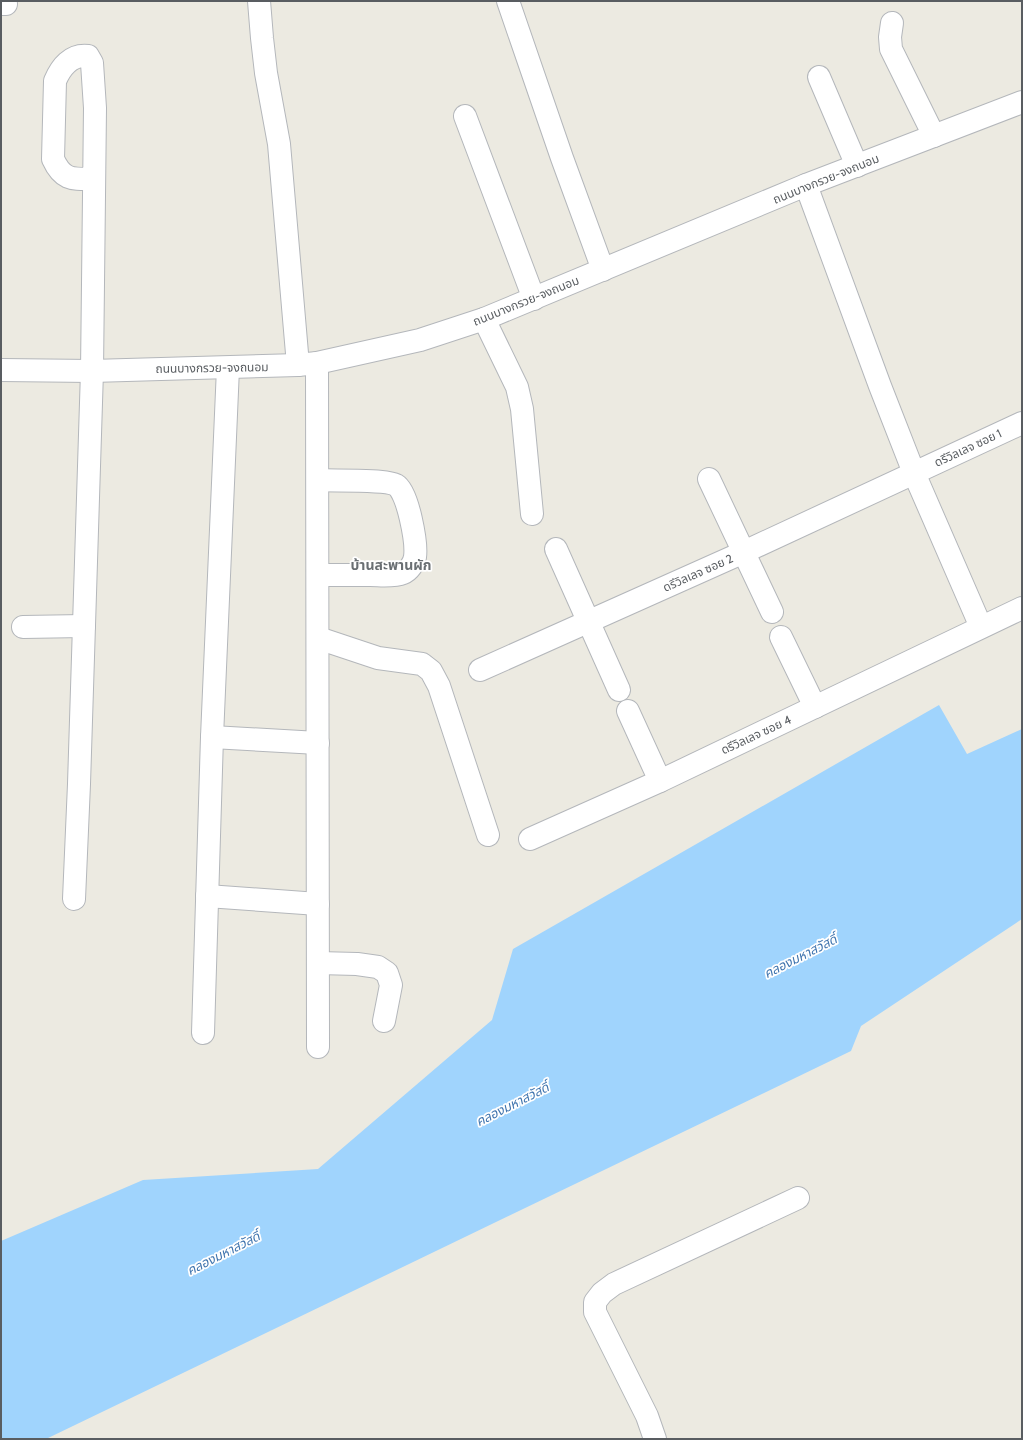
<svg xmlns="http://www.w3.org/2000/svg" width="1023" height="1440" font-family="Cabin,'Noto Sans Thai',sans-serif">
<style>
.water{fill:#a0d4fd}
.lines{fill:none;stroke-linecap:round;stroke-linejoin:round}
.minor-casing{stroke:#b4b7bb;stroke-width:24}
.minor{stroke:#fff;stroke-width:22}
.labels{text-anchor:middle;stroke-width:3.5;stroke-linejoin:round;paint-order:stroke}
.street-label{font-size:12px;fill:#595d61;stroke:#fff}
.water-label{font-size:13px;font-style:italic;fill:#3f74ae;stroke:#fff}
.quarter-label{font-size:14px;font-weight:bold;fill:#6a6f73;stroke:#fff}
</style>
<rect width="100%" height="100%" fill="#eceae1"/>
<polygon class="water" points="939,705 967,754 1022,729 1022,919 861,1026 851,1051 46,1439 1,1439 1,1241 143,1180 318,1169 492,1020 513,949"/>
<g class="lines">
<defs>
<g id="minor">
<polyline points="259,1 262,38 266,73 279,144 298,365"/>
<polyline points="508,1 562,158 603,270"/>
<polyline points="1,4 6,4"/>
<polyline points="892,23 890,37 891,49 934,136"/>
<polyline points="819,77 857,166"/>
<polyline points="465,116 534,299"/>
<polyline points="806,185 880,386 914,473 981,627"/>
<polyline points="484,319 517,387 522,409 532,514"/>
<polyline points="317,363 318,1047"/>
<polyline points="1,370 92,371 298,365 317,363 420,340 484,319 806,185 1022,102"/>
<polyline points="709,479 772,612"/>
<path d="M318,480C332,481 386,479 396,485C408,492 417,543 415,557C414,563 409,571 403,573C393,577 380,575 370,575C352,575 335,575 318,575"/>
<polyline points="556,549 619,690"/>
<polyline points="23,627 84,626"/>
<polyline points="781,637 815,707"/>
<polyline points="318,638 378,658 422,664 431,671 439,686 488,835"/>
<polyline points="480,670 744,552 1022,423"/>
<polyline points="628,711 660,781"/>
<polyline points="212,737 318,743"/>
<polyline points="530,839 660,781 1022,608"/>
<polyline points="207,896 318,904"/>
<path d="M74,899L79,784L92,371L95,108L92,63L88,56C71,54 61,67 55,81L53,159C63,181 73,179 94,179"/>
<polyline points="318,963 357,964 378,967 387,973 391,985 384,1021"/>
<polyline points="203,1033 212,737 228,368"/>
<polyline points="655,1439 647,1416 595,1312 595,1302 602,1293 614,1284 798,1198"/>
</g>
</defs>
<use href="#minor" class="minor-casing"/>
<use href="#minor" class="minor"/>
</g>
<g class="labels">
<g class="street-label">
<text transform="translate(826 179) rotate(-22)" y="4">ถนนบางกรวย-จงถนอม</text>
<text transform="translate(526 301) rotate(-22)" y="4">ถนนบางกรวย-จงถนอม</text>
<text transform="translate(212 368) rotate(-1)" y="4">ถนนบางกรวย-จงถนอม</text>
<text transform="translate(968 448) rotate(-25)" y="4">ดรีวิลเลจ ซอย 1</text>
<text transform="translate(698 573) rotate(-24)" y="4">ดรีวิลเลจ ซอย 2</text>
<text transform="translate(756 735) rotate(-25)" y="4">ดรีวิลเลจ ซอย 4</text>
</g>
<g class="water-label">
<text transform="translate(800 956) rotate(-27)" y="5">คลองมหาสวัสดิ์</text>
<text transform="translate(512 1104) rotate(-27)" y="5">คลองมหาสวัสดิ์</text>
<text transform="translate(223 1253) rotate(-27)" y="5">คลองมหาสวัสดิ์</text>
</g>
<g class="quarter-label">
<text x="391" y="570">บ้านสะพานผัก</text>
</g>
</g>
<rect width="1023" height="1440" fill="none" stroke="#595d61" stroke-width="4"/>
</svg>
